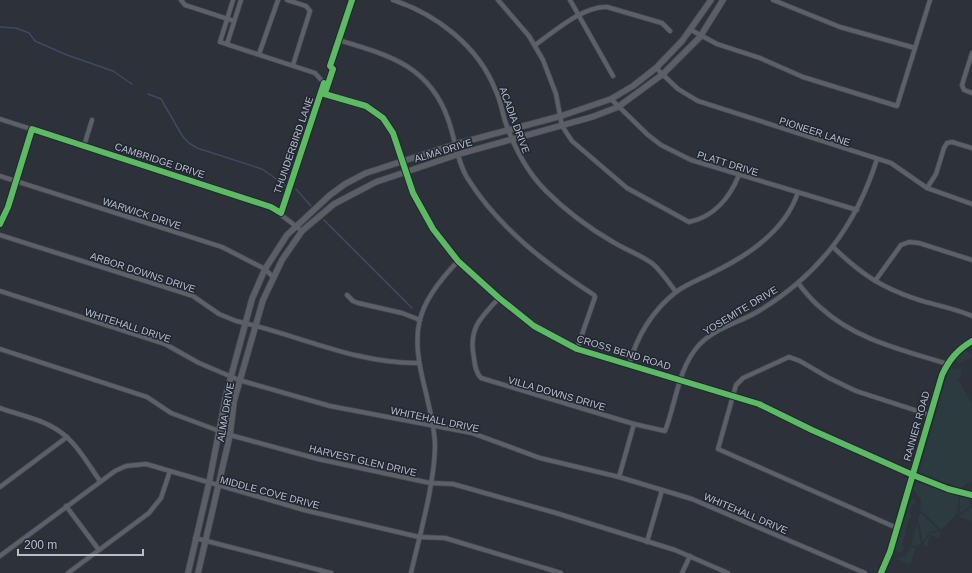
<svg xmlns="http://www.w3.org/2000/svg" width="972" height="573" font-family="Arial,sans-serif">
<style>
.green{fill:#2b3b3f}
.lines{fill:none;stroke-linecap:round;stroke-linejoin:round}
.stream{stroke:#3e4a61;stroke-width:1.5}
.minor-casing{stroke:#484c52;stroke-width:5.5}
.tertiary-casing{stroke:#484c52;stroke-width:6}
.secondary-casing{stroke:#484c52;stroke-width:7}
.minor{stroke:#5d6067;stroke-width:4}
.tertiary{stroke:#5d6067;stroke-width:5}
.secondary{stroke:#5b5e65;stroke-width:5.5}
.cycleway-casing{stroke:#202733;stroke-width:8}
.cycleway{stroke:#5cba63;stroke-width:6}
.labels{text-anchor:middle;stroke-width:3;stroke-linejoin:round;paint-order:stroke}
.street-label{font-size:10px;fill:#b8bec9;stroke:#202733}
</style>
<rect width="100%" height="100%" fill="#2d3139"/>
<g class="green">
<polygon points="966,350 972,356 972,359 970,358 960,363 957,362 956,358"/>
<polygon points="951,368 961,369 961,378 958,380 972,403 972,480 961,488 920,473 919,471 948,372"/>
<polygon points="917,482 959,496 957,514 941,530 920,510 921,500 913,489"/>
<polygon points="912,497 916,503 915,505 912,503 910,514 913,517 912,518 910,517 905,532 908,535 905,534 902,545 905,548 900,553 895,550"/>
<polygon points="960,497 968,498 971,506 959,514"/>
<path d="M972,507V521L958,517L956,522C959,514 965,511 972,507Z"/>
<polygon points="920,512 939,530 929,533 923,542 918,519"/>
<polygon points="917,524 921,544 912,546 911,545"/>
<polygon points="941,531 948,534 941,532 939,538 930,535 927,547 924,546 924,543 930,534"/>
<polygon points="911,547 915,548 911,564 893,558 905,557"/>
</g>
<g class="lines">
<g class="stream">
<polyline points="0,27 16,28 29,33 35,41 67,55 113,71 132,84"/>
<polyline points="148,94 161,99 183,137 189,143 197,148 262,169 286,186"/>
<polyline points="296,189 311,206"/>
<polyline points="324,220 412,308"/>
</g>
<defs>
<g id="minor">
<polyline points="181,0 185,5 234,21"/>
<polyline points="233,0 220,42 315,73 324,83 281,213"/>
<polyline points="287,0 306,6 310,11 293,65"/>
<path d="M393,0C436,14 478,46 495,89C500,99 502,110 505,121C514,147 526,171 546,191C566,211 589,228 613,242C626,250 641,255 653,264C662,272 669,283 676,292"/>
<path d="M498,0L529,36L543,60L556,94L562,126L572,141L627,188L689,222C714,217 730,197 739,175"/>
<polyline points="570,0 613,76"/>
<polyline points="773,0 840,27 915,48"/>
<polyline points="691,30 717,44 760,58 803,77 897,106 930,0"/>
<path d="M338,40C388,55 429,65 448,119C455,138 457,162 468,179C499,228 546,264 594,295L595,297L577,349"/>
<polyline points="227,44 241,0"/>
<path d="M535,45C555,31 583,6 607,7L662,23L670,31"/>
<polyline points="972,53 962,85 964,90 972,93"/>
<polyline points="259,54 278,0"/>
<polyline points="330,66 352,0"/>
<polyline points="656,68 678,89 698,101 891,163 927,188 972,204"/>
<path d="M321,93C375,108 384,106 403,161"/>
<polyline points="611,99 648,135 661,145 691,160 857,210"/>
<polyline points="0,119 271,207 302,231"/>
<polyline points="84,146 92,120"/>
<polyline points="0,176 222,247 265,269 273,277"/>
<polyline points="927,188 936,174 944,148 947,143 952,142 972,148"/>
<polyline points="0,224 8,207 32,129"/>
<path d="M0,235L193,296L219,314L236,321C296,334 356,364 418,363"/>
<path d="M833,247C860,273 880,287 916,299C934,305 954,308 972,316"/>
<polyline points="875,281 901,245 909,242 919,243 972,260"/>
<path d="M798,283C805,292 812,301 821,308C856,340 903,350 947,364"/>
<polyline points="0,291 165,344 199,363 239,380 330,406 472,433 540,458 619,477 692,499 865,573"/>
<polyline points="347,295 353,301 358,303 402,313 420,320"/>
<path d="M499,298C480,318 468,329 474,358C475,366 476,373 481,378L634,424L665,431C676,403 678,368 699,345C715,328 738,323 757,312C818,276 856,226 877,159"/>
<polyline points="0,349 147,397 171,413 230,435 318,459 430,483 453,484 556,513 675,550 728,573"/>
<path d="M629,365C637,336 652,311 676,292C688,283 701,279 714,272C749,255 786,230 798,192"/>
<path d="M0,408C19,415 42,419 59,431C76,442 88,464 100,481"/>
<polyline points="619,477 634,424"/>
<polyline points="0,487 67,437"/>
<polyline points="66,506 99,550"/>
<polyline points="897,528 718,449 736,385 743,378 789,357 800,361 829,378 856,391 930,415"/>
<polyline points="195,538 331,573"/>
<polyline points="647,542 662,490"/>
<polyline points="0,556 115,471 126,466 146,464 304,510 419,537 445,538 561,573"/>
<polyline points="68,573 149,513 161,498 170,471"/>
<path d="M411,573C420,534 434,486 435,447C435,429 430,411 426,393C410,331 414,308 458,261"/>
<polyline points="682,573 690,556"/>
</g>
<g id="tertiary">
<path d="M403,161C410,185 419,207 432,228C444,247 461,263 477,278C507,306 539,332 577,349L759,404L812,430L913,475L948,489L972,495"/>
<path d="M881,573L890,552L942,375C949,360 957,350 972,341"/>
</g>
<g id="secondary">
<polyline points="188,573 209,483 226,395 252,299 265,269 287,235 330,195 345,184 366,173 456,144 561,116 611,99 633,86 656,68 682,41 711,0"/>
<polyline points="198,573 230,435 234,401 263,300 282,260 302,231 334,204 376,182 459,154 592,117 618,107 663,74 700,37 723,0"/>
</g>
</defs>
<use href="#minor" class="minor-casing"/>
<use href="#tertiary" class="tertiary-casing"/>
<use href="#secondary" class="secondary-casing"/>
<use href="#minor" class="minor"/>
<use href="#tertiary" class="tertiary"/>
<use href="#secondary" class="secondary"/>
<defs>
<g id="cycleway">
<polyline points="326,90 333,69 330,66 352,0"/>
<polyline points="321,93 366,106 383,118 393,133 413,193 433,229 458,261 499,298 534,326 577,349 759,404 812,430 913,475 948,489 972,495"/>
<polyline points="0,224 8,207 32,129 271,207 281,213 324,83"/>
<path d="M881,573L890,552L942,375C949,360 957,350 972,341"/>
</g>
</defs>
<use href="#cycleway" class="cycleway-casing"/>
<use href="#cycleway" class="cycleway"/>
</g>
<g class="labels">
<g class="street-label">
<text transform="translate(515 120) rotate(70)" y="4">ACADIA DRIVE</text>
<text transform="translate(815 131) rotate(18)" y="4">PIONEER LANE</text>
<text transform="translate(293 145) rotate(-71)" y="4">THUNDERBIRD LANE</text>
<text transform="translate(443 150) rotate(-17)" y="4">ALMA DRIVE</text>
<text transform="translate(160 160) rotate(18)" y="4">CAMBRIDGE DRIVE</text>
<text transform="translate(728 163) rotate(17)" y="4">PLATT DRIVE</text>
<text transform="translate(142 213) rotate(18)" y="4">WARWICK DRIVE</text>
<text transform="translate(143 272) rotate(18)" y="4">ARBOR DOWNS DRIVE</text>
<text transform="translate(740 310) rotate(-31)" y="4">YOSEMITE DRIVE</text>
<text transform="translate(128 325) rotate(18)" y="4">WHITEHALL DRIVE</text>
<text transform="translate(624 352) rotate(17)" y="4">CROSS BEND ROAD</text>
<text transform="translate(557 393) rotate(16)" y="4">VILLA DOWNS DRIVE</text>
<text transform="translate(225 412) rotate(-80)" y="4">ALMA DRIVE</text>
<text transform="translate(435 419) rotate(12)" y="4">WHITEHALL DRIVE</text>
<text transform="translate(916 426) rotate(-74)" y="4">RAINIER ROAD</text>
<text transform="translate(363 460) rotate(13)" y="4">HARVEST GLEN DRIVE</text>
<text transform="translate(270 492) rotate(15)" y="4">MIDDLE COVE DRIVE</text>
<text transform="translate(746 513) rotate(23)" y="4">WHITEHALL DRIVE</text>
</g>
</g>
<path d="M18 549v6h125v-6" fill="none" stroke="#b8bec9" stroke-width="2"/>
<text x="24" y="549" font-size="12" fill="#b8bec9" stroke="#202733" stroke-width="3" paint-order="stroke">200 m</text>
</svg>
